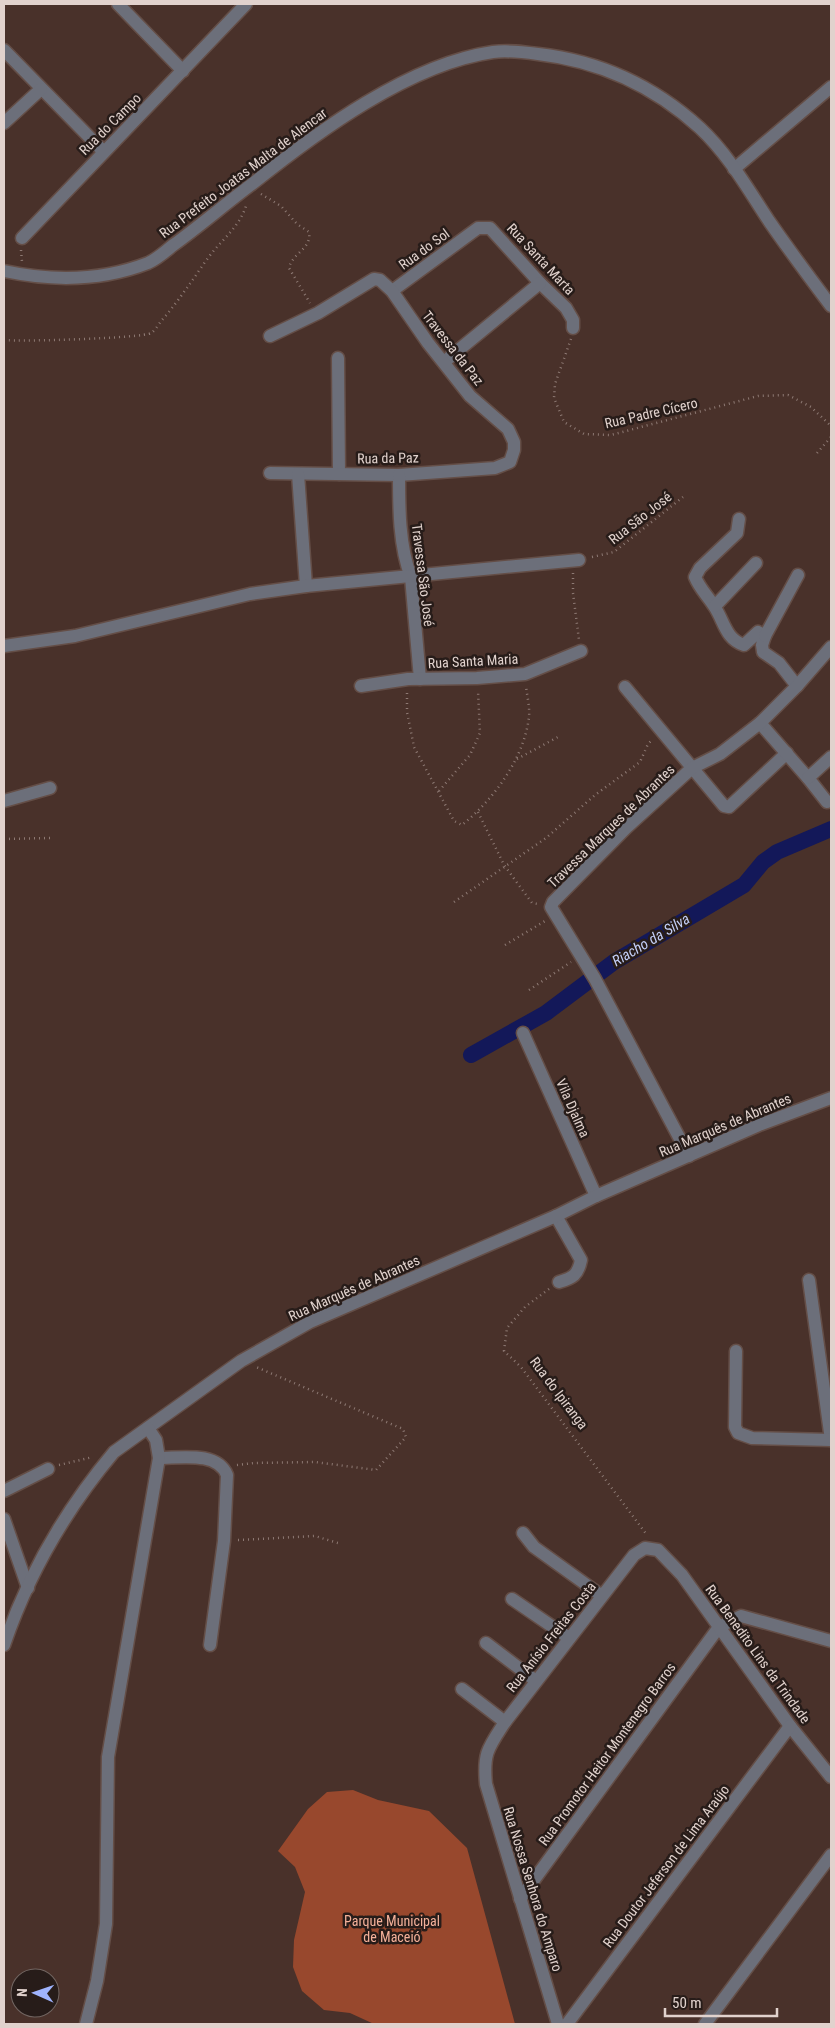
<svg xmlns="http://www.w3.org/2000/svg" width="835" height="2028" font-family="'Roboto Condensed',sans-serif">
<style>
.green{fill:#98482d}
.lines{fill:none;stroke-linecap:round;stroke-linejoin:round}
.canal{stroke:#131859;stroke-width:16}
.minor-casing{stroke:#644e47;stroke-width:15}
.path{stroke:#8e7a74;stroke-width:2.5;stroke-dasharray:1 4;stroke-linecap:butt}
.minor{stroke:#6c6f7a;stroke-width:12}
.labels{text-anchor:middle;stroke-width:5;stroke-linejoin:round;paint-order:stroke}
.street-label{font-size:14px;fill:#e1d2cd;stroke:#271c19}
.park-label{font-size:14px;fill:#f5b19a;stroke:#271c19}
.water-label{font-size:15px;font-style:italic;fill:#c4d0f9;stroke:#271c19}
</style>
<rect width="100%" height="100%" fill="#49312a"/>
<polygon class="green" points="353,1790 378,1800 429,1811 467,1848 515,2024 374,2024 350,2013 324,2010 302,1991 293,1967 294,1940 305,1892 295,1867 278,1851 308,1809 327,1792"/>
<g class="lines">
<polyline class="canal" points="471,1055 546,1013 614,962 744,885 763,862 777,852 831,829"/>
<defs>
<g id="minor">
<polyline points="118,4 183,71"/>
<polyline points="4,50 103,151"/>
<polyline points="4,123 41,89"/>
<polyline points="734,169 831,87"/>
<polyline points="22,238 246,4"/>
<path d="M4,271C51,281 102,281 148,263C157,259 165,252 172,246C200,226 225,204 252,184C317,132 409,64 493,52C508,50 523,52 538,54C600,61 654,86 700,128C728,154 748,189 769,221C789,250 810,278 831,306"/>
<polyline points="392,291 478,228 490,228 540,283 566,308 573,320 573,328"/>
<polyline points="338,358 339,474"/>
<polyline points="444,362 540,283"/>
<polyline points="270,473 399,475 495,468 510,462 514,450 514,442 508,429 470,396 428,343 392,291 380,280 374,279 318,313 270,336"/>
<polyline points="298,474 306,586"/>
<path d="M399,475C399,507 399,546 411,577L420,679"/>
<path d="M739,519L737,533L700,568L695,577C700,589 707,595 714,606C724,620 725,639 744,645L758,632L765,636L762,645L763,652L779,663L797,686"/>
<polyline points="715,606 756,563"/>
<polyline points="765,636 798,575"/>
<polyline points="4,646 75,636 250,594 306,586 579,560"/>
<polyline points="361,686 408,679 477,678 525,674 581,651"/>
<polyline points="625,687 724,806 729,807 787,753"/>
<polyline points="760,723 808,778 827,802"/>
<polyline points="808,778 831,757"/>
<polyline points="4,801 50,788"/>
<polyline points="523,1033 596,1196"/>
<polyline points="689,1156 595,979 551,907 553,902 626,828 692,768 720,754 760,723 797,686 831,647"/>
<path d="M556,1216L581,1260C578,1275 573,1278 559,1282"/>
<polyline points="809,1280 831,1440"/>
<polyline points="736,1351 735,1427 738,1433 752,1438 831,1440"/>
<path d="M159,1458C181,1458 217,1451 227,1475L224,1541L210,1645"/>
<polyline points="4,1491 48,1469"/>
<polyline points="4,1519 28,1588"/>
<polyline points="523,1533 534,1547 602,1596"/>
<polyline points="512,1599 569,1638"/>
<polyline points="486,1643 536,1681"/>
<path d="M4,1645C28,1575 67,1508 114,1452L241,1361L310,1322L556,1216L596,1196L759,1125L831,1098"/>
<polyline points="462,1689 505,1722"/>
<polyline points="520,1899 719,1627 741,1616 831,1641"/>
<polyline points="86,2024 97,1981 106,1924 108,1757 159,1458 156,1440 148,1428"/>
<path d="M558,2024L486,1784C483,1753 488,1748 505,1722L634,1555L645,1548L658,1550L682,1575L790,1726L831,1777"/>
<polyline points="567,2024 790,1726"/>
<polyline points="705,2024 831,1855"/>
</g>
</defs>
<use href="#minor" class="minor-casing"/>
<g class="path">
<path d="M261,194L281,206L297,224L309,232C312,249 292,253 289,268L310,303"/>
<polyline points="21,250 22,262"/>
<polyline points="571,339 555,384 554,398 564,422 584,434 611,435 758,396 788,395 811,407 831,426"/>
<path d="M4,340C19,342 145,338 151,333C156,330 159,323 163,319C180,299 193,279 208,258C221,240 239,228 246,206"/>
<polyline points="817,453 831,437"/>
<polyline points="592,557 614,552 683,497"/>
<polyline points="573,573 573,593 579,640"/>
<path d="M407,693V712L414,747L454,821L462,825C493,800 524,759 529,717C530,707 527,696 526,686"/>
<polyline points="517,759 558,737"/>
<polyline points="439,791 470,755 480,733 478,691"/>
<polyline points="478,812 504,865 532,903 538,904"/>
<polyline points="4,839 50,838"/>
<polyline points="454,902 546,838 595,795 640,762 648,744 652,740"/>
<polyline points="505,945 545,921"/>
<polyline points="529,990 571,962"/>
<polyline points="549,1289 525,1307 507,1328 504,1351 521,1367 647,1535"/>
<polyline points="59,1465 93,1457"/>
<polyline points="237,1465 254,1463 315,1462 376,1470 406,1437 403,1429 256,1367"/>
<polyline points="238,1540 315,1536 341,1544"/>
</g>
<use href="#minor" class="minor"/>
</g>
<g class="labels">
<g class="street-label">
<text transform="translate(110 124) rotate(-45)" y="5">Rua do Campo</text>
<text transform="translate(243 173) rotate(-37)" y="5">Rua Prefeito Joatas Malta de Alencar</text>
<text transform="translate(424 249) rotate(-36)" y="5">Rua do Sol</text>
<text transform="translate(541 259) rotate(47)" y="5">Rua Santa Marta</text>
<text transform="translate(453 348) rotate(52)" y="5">Travessa da Paz</text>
<text transform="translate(651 413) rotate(-13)" y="5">Rua Padre Cícero</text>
<text transform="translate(388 458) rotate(-1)" y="5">Rua da Paz</text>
<text transform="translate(640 518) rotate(-38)" y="5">Rua São José</text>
<text transform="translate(423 575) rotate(83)" y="5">Travessa São José</text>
<text transform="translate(473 661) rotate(-3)" y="5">Rua Santa Maria</text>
<text transform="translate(611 826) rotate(-44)" y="5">Travessa Marques de Abrantes</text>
<text transform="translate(573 1108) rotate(66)" y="5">Vila Djalma</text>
<text transform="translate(725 1125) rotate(-23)" y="5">Rua Marquês de Abrantes</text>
<text transform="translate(354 1288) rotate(-24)" y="5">Rua Marquês de Abrantes</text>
<text transform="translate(559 1393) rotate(53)" y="5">Rua do Ipiranga</text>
<text transform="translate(551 1637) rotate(-52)" y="5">Rua Anísio Freitas Costa</text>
<text transform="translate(758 1654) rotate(54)" y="5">Rua Benedito Lins da Trindade</text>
<text transform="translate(607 1754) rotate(-54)" y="5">Rua Promotor Heitor Montenegro Barros</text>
<text transform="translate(666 1866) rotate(-53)" y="5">Rua Doutor Jeferson de Lima Araújo</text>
<text transform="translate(533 1889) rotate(73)" y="5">Rua Nossa Senhora do Amparo</text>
</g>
<g class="park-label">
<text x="392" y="1926">Parque Municipal<tspan x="392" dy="16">de Maceió</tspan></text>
</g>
<g class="water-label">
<text transform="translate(651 940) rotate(-31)" y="5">Riacho da Silva</text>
</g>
</g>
<rect width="835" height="2028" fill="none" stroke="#e1d2cd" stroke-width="10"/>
<g transform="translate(35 1993) rotate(272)"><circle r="24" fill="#271c19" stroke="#716561"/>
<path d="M0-4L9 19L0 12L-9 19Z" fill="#9fb3fd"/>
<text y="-8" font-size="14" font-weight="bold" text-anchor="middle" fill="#e1d2cd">N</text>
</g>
<path d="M665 2008v8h112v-8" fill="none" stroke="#e1d2cd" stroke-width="2.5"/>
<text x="672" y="2008" font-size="15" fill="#e1d2cd" stroke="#271c19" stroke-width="4" paint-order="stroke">50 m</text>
</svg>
